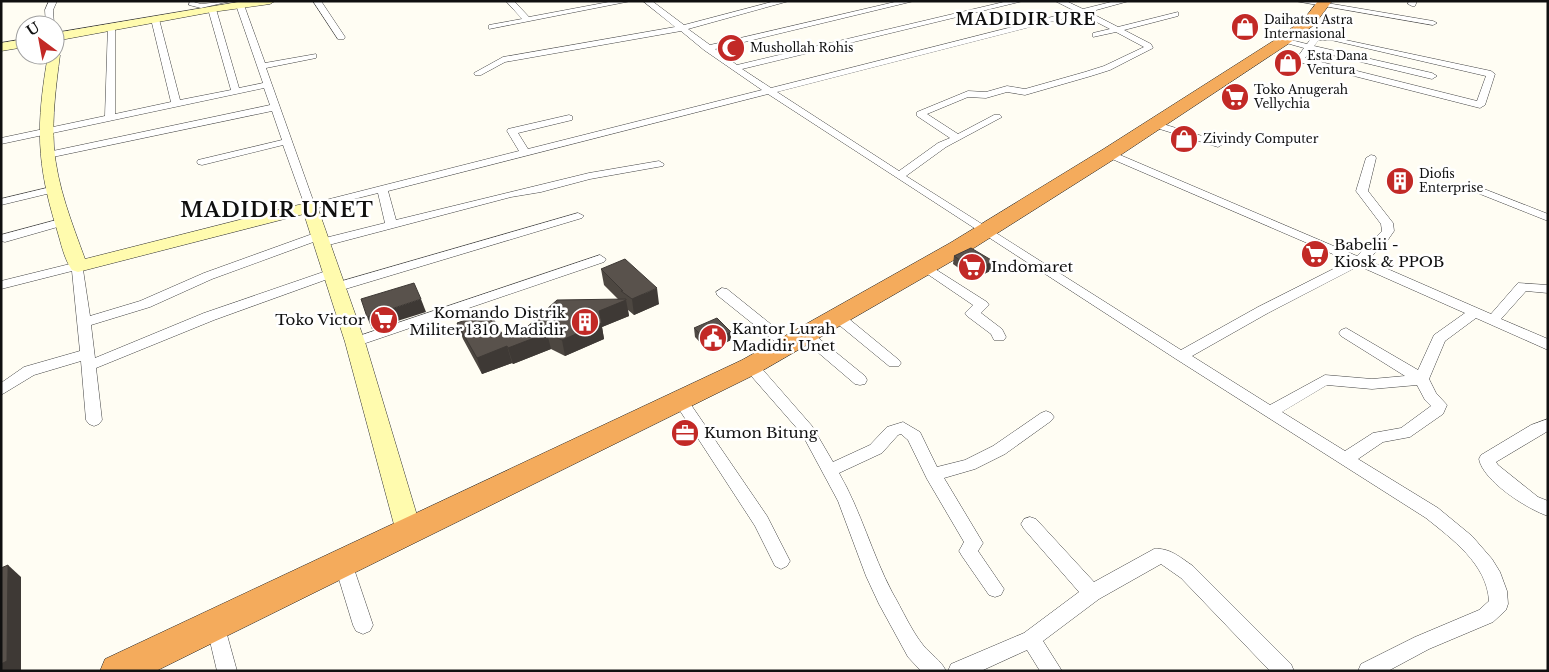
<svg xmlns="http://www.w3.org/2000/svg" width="1549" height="672" font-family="'Libre Baskerville',serif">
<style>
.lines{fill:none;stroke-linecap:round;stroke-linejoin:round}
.street-casing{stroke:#434343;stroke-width:1}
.secondary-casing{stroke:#323232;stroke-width:1}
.highway-casing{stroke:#212121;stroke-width:1}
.street{fill:#fff;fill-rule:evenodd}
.secondary{fill:#fffbae;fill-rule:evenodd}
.highway{fill:#f4ab5c;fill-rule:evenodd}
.wall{fill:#4d4741}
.shaded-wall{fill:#3e3935}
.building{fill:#59524c;stroke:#3e3935}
.labels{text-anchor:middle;stroke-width:5;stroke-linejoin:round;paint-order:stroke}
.far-poi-label{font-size:12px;fill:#101010;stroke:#fff;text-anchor:start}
.poi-label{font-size:15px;fill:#101010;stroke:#fff;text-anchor:start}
.far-district-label{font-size:16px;font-weight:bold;letter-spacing:1px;fill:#101010;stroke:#fff}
.district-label{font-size:20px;font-weight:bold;letter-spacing:1px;fill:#101010;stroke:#fff}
</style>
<rect width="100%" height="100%" fill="#fffdf3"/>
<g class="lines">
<defs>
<g id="street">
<polygon points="49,1 57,1 53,10 54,25 46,25 45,10"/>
<polygon points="190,1 201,4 231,1 201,8 189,5"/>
<polygon points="313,1 321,1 345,37 344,39 338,39"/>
<polygon points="506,1 514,1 529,17 614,1 631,1 489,29 489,25 522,19"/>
<path d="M643,1H652L684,25L775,1H789L688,29L710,45L899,1H914L715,49L737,65L1008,1H1023L742,69L771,88L1075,11L1055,1H1066L1083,9L1115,1H1129L1089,12L1118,27L1178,12V16L1124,30L1151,44L1153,48L1110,70L1091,76L1025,95L1007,92L986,98L968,97L927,114L958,134L994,115H1000L1002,117L946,147L906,176L1181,350L1258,307L1349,261L1105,156L1104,154L1105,152H1113L1357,256L1382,231L1381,224L1356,191L1366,158L1371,155L1375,156L1376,158L1368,191L1393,223L1394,231L1385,244L1367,260L1491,314L1518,283L1548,285V293L1526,291L1501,319L1548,339V350L1476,318L1445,341L1429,379L1436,393L1447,405L1443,414L1410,437L1383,442L1358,459L1438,508L1472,536L1492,559L1500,572L1507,591L1508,604L1506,610L1493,622L1429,649L1388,671H1358L1361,664L1415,637L1479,610L1489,601C1487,564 1452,539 1426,518L1176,359L768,94L388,191L396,220L589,173L659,161L664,164L663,166L590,179L541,192L511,197L321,247L317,246L315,243L316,241L212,279L150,307L91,325L95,358L204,313L332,269L338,273L336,276L214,320L96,368L102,420L99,424L94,426L89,424L86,420L81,361L34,375L1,395V383L24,367L80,351L72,271L1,289V281L78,262L82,263L90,316L140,301L204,273L315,233H323L325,236L321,239L385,223L378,193L310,210L306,209L283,145L202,165L198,164L197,162L198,160L282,140L272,111L48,158L43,155L48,152L270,105L264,88L1,144V138L105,116L108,25L115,27V114L171,102L151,19L152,17L159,19L180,100L231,90L208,9L209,7L216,9L239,88L263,83L236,5L237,3L244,5L265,63L316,54V58L266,68L314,203L519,151L507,131L508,129L569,115L572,116V120L518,133L528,149L762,90L704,50L681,31L505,62L481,75H475L474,73L503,57L675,27ZM1081,14L1110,29L1093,33V37L1116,32L1144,47L1104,66L1085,72L1025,89L1007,86L986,92L968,91L917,112V116L950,138L938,143L899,171L777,92ZM1359,266L1465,313L1434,335L1418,370L1346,328L1341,330L1339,333L1341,336L1405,376L1372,379L1325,375L1270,405L1192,356L1268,313ZM1327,385L1372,389L1417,385L1425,400L1431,406L1401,428L1373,433L1345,451L1282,412Z"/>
<polygon points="1295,1 1315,1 1433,21 1437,23 1433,25"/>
<polygon points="1409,1 1417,1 1415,6 1412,6 1408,4"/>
<path d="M1322,35L1491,71L1495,74L1485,105L1480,108L1299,62L1297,58L1304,48L1279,41L1283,38L1307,44L1313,36ZM1319,40H1331L1486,76L1477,101L1305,58L1311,50L1432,79L1437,76L1432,73L1314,46Z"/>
<polygon points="1153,121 1222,142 1223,144 1218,147 1150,126 1148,124"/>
<polygon points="55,186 61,189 59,191 1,205 1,199"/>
<polygon points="1479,187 1548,214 1548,221 1475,192 1473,190 1475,188"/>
<polygon points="578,213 584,216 582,218 342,290 337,291 331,287 332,284"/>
<polygon points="64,218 70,222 68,224 5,242 1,241 1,235"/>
<polygon points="600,255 606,259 604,262 360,345 350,345 348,342 350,339"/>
<polygon points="924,262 987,302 989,305 981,313 1002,329 1006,337 1004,340 994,340 991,334 967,316 965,313 973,305 920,269 918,266"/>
<polygon points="722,288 727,289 793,342 795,345 793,348 783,348 717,295 716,292"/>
<polygon points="838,313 843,314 899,360 901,363 899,366 889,366 833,320 831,317 833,314"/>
<polygon points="806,330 811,332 865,376 867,380 865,384 860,385 855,384 801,338 799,335 801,332"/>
<path d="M751,361L756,362L812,426L833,462L870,445L887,427L903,422L920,432L937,467L965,460L993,446L1041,413L1046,411L1051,413L1054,417L1051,421L1005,454L975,469L944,478L983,543L978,551L1004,589L1001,595L995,597L989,595L962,556L959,551L964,542L927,479L908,440L901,434L898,435L882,453L839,473C861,511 872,554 892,592C902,609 911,630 923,645C930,654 941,660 946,671H921L908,657L879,604L866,576L838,501L802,434L746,370L744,366L746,362Z"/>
<polygon points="680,395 685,396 767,516 790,561 787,566 781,569 775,566 755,526 673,400 675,396"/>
<path d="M1548,419V431L1496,462L1498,465L1538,497L1548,501V516C1527,509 1483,481 1479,459L1481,455L1531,425Z"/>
<path d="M1030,517L1036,519L1094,582L1154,549C1169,547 1181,558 1193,566L1291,664L1294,671H1270L1181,578L1161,564L1099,599L1043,641L1062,671H1040L1027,650L981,671H948L951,664L1024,633L1079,592L1024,529L1021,524L1024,519Z"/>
<polygon points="343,555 349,558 352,563 373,625 370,631 363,634 356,631 353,625 334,563 337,558"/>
<polygon points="215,615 222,618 224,624 237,671 217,671 206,624 208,618"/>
</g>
<g id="secondary">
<polygon points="244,1 275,1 270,4 212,12 55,41 55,33"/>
<polygon points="25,39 25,47 1,51 1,43"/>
<path d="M55,51L60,55C56,86 52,116 54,147C57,186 72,223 85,259L310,202L316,203L365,342L422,532L418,540L409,543L400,540L396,532L345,342L304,214L78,272L72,270C64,259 61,243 57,230C36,163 36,124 48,55H55Z"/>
</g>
<polygon id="highway" points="1318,1 1332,1 1314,25 1288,44 1116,158 966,253 760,372 156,671 100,671 105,659 742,360 950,243 1102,150 1278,38 1304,19"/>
</defs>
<use href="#street" class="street-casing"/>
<use href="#secondary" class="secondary-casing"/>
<use href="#highway" class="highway-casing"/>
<use href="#street" class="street"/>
<use href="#secondary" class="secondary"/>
<use href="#highway" class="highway"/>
</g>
<g class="wall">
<polygon points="954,256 993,261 992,270 974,279 953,264"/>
<polygon points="601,269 659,304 634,315 628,310 629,316 602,327 604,339 565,356 551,349 513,364 512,363 482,374 463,339 457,323 504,337 526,328 618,299 604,285"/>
<polygon points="694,328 731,332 731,340 708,351 695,337"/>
</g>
<g class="shaded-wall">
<polygon points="993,261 992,270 974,279 976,271"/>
<polygon points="657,288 659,304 634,315 632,299"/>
<polygon points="421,299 426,312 372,329 367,317"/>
<polygon points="626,300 629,316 602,327 604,339 565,356 562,340 599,311"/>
<polygon points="731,332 731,340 708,351 708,342"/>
<polygon points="547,333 551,349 513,364 508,348"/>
<polygon points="507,346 512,363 482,374 477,358"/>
<polygon points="8,565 21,577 21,671 1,671"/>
</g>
<g class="building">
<polygon points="971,248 993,261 976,271 954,256"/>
<polygon points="625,259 657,288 632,299 621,291 623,291 601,269"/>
<polygon points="414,283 421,299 367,317 361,299"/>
<polygon points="626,299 626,300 599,311 602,323 562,340 547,333 508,348 507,346 477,358 457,323 489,312 504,337 526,328 557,300"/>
<polygon points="717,318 731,332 708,342 694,328"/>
<polygon points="8,565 7,661 1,664 1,568"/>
</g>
<defs>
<symbol id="shop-disc" viewBox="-11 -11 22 22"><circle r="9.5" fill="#c22926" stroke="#fff"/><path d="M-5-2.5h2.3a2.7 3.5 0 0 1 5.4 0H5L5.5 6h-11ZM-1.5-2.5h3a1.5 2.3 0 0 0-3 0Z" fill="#fff"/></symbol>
<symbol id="mosque-disc" viewBox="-11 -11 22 22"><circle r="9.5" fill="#c22926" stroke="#fff"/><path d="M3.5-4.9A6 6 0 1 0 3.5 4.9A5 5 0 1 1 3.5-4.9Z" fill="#fff"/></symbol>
<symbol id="supermarket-disc" viewBox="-11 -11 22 22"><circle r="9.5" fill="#c22926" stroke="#fff"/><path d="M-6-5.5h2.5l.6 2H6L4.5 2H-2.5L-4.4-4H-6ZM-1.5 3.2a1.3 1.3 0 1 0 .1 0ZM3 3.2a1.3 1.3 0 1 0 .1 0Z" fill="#fff"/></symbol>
<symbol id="building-disc" viewBox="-11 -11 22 22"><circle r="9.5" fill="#c22926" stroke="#fff"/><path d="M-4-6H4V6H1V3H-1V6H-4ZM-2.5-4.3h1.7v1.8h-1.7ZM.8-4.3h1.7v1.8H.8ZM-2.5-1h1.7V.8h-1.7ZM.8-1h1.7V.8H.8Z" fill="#fff"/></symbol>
<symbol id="civic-disc" viewBox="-11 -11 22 22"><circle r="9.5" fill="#c22926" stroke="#fff"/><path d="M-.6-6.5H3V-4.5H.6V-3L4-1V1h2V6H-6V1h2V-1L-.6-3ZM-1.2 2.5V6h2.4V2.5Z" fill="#fff"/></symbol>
<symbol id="office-disc" viewBox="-11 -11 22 22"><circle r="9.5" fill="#c22926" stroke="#fff"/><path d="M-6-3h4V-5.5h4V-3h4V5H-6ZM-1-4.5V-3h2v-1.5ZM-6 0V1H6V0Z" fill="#fff"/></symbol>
</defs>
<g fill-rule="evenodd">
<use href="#shop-disc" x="1229" y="11" width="32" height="32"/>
<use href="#mosque-disc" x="715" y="32" width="32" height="32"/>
<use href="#shop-disc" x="1272" y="47" width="32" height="32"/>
<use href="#supermarket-disc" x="1219" y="81" width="32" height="32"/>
<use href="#shop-disc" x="1168" y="123" width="32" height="32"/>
<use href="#building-disc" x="1384" y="165" width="32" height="32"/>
<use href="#supermarket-disc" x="1299" y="238" width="32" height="32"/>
<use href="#supermarket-disc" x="956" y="251" width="32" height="32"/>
<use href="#supermarket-disc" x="368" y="304" width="32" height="32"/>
<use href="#building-disc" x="569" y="306" width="32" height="32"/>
<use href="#civic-disc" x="697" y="322" width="32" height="32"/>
<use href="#office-disc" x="669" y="417" width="32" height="32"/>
</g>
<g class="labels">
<g class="far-poi-label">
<text x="1264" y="24">Daihatsu Astra<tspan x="1264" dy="14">Internasional</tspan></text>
<text x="750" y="52">Mushollah Rohis</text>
<text x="1307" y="60">Esta Dana<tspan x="1307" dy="14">Ventura</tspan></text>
<text x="1254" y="94">Toko Anugerah<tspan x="1254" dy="14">Vellychia</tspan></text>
<text x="1203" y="143">Zivindy Computer</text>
<text x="1419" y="178">Diofis<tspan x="1419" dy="14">Enterprise</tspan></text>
</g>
<g class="poi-label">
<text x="1334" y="250">Babelii -<tspan x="1334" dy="17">Kiosk &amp; PPOB</tspan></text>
<text x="991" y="272">Indomaret</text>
<text x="566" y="318" text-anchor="end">Komando Distrik<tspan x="566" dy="17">Militer 1310 Madidir</tspan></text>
<text x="365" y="325" text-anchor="end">Toko Victor</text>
<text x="732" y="334">Kantor Lurah<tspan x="732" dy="17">Madidir Unet</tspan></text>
<text x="704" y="438">Kumon Bitung</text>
</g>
<g class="far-district-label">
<text x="1026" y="25">MADIDIR URE</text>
</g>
<g class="district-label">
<text x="277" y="217">MADIDIR UNET</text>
</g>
</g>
<rect width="1549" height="672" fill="none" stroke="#101010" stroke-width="5"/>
<g transform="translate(40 40) rotate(328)"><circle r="24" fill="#ffffff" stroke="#9f9f9f"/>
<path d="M0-4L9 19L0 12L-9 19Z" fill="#c22926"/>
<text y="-8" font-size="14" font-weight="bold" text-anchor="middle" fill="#101010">U</text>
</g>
</svg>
